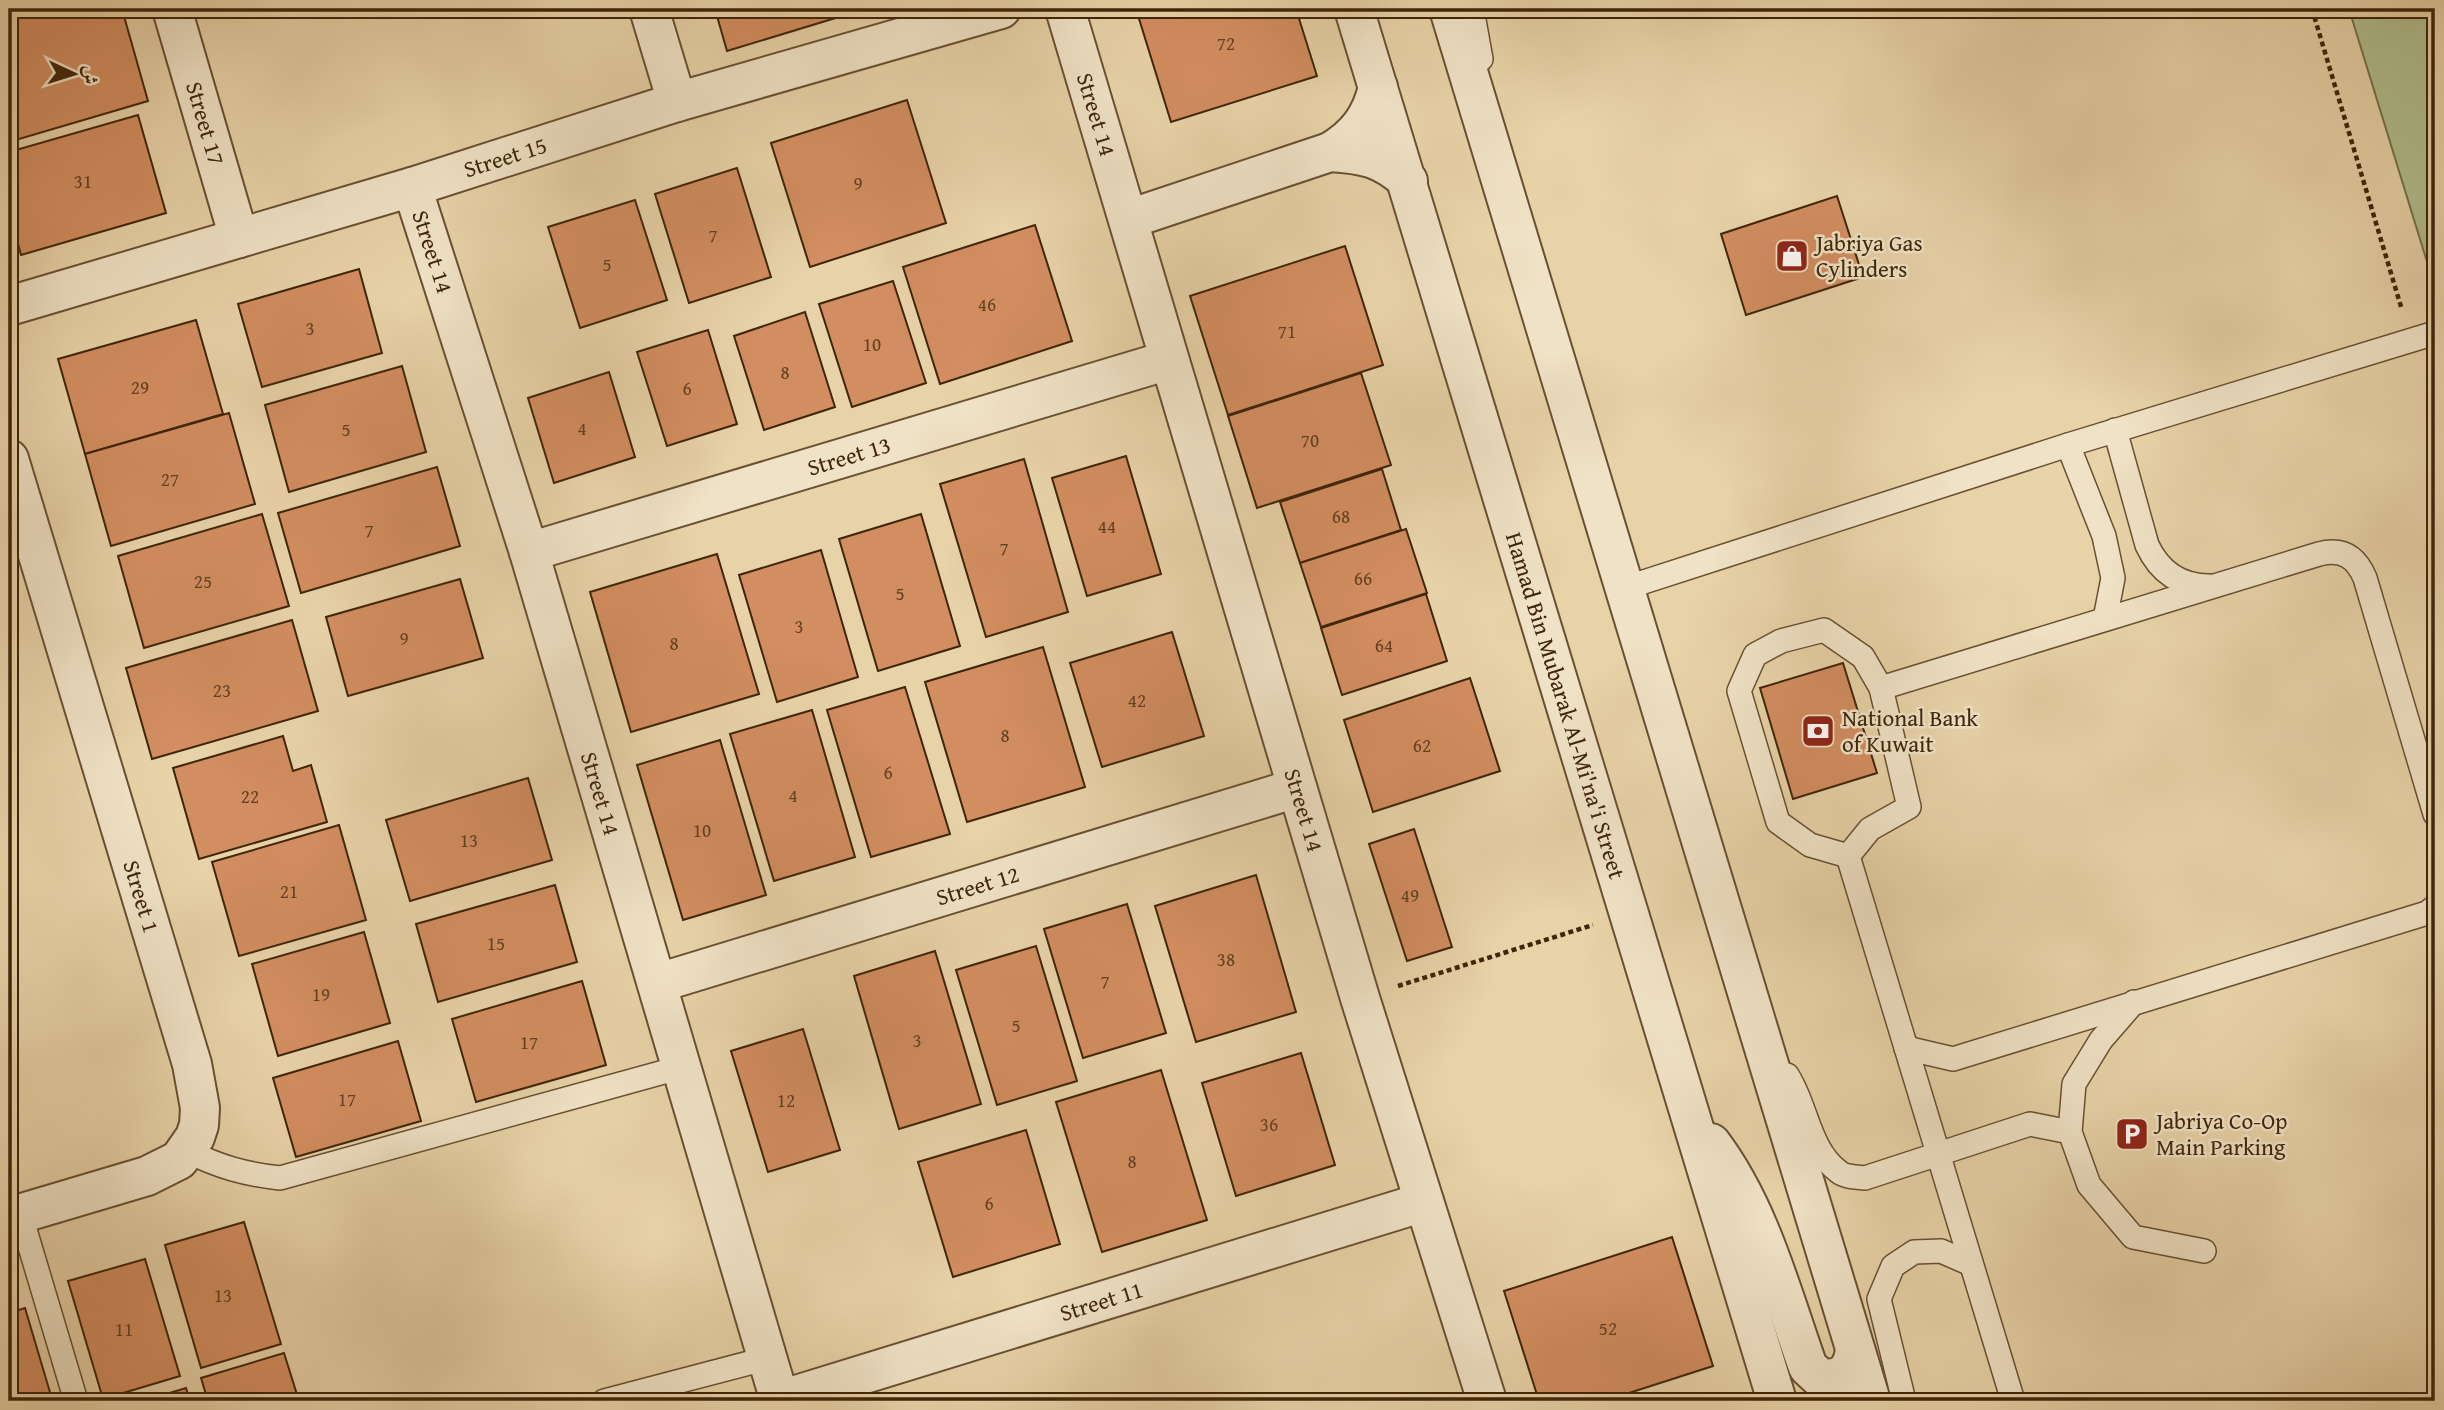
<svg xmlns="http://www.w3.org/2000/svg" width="2444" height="1410" font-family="'Gentium Book Plus',Amiri,serif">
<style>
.green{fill:#b0bd8c;stroke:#78714b;stroke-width:2}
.building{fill:#d28d60;stroke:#3f250a;stroke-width:2}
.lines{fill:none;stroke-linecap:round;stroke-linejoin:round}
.service-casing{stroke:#695032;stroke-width:26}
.minor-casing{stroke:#695032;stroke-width:42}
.tertiary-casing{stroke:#695032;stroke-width:42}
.path{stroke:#3f250a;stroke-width:4.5;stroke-dasharray:5 3.5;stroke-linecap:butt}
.service{stroke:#f0e2c6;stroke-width:23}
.minor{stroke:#f0e2c6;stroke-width:38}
.tertiary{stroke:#f0e2c6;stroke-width:38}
.labels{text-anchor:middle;stroke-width:5;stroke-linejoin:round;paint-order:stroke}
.number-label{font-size:19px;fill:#643f20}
.street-label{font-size:23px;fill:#3f250a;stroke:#f0e2c6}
.poi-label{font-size:23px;fill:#3f250a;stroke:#f0e2c6;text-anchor:start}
</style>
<rect width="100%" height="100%" fill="#e8d2a8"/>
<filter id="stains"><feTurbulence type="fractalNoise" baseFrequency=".00286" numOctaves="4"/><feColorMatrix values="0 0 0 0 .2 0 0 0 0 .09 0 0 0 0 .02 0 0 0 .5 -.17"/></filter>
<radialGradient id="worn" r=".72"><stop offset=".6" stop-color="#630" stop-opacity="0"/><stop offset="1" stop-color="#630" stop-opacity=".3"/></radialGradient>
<polygon class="green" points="2349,9 2435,9 2435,277 2432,278"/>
<g class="building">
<polygon points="9,9 44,9 9,19"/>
<polygon points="45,9 122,9 148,101 9,142 9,19"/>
<polygon points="715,9 851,9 852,13 727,51"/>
<polygon points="1136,9 1296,9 1317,76 1171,122"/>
<polygon points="907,100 946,223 810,267 771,143"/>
<polygon points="138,115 166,213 21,255 9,211 9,152"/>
<polygon points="737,168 771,277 689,303 655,194"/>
<polygon points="1837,196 1863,277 1746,315 1721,234"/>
<polygon points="635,200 667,300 580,328 548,227"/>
<polygon points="1035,225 1072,341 940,384 903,267"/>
<polygon points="1345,246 1383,365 1228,415 1190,296"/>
<polygon points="359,269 382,353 262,387 238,304"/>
<polygon points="893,281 926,383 852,407 819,304"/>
<polygon points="805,312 835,407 764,430 734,336"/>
<polygon points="196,320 223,414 85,454 58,359"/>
<polygon points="708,330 737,424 667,446 637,352"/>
<polygon points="402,366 426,452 289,492 265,405"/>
<polygon points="609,372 635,457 554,483 528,398"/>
<polygon points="1361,373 1391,465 1257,508 1228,416"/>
<polygon points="229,413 255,504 111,546 85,454"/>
<polygon points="1126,456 1161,574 1087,596 1052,478"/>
<polygon points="1024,459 1068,612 986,637 940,484"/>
<polygon points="437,467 460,546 301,593 278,513"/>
<polygon points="1382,469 1401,530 1300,563 1280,502"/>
<polygon points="262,514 289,606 144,648 118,556"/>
<polygon points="921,514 960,646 878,671 839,539"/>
<polygon points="1406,529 1427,593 1321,627 1300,563"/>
<polygon points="821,550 858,677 777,702 739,575"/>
<polygon points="717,554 759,694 631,732 590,592"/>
<polygon points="460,579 483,658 348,696 326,617"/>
<polygon points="1426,594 1447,661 1342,695 1321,628"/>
<polygon points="292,620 318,711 152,759 126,668"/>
<polygon points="1172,632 1204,736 1102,767 1070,663"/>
<polygon points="1043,647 1085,787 967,822 925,682"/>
<polygon points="1843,663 1877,773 1793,799 1760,688"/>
<polygon points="1470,678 1500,771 1373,812 1344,720"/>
<polygon points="905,687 950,834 871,857 827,710"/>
<polygon points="812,710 855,857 774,881 730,734"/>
<polygon points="283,736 293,771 311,765 327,822 199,859 173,768"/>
<polygon points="720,740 766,895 683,920 637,765"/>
<polygon points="528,778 552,860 410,901 386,820"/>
<polygon points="339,825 366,920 239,956 212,862"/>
<polygon points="1414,829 1452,947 1407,961 1369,844"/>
<polygon points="1256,875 1296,1012 1196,1042 1155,906"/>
<polygon points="555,885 577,962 438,1002 416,924"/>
<polygon points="1127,904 1166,1033 1083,1058 1044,929"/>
<polygon points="364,932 390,1023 278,1056 252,964"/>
<polygon points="1036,946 1077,1081 997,1105 956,970"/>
<polygon points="935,951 981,1104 899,1129 854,976"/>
<polygon points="582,981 606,1065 476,1102 452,1019"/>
<polygon points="803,1029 840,1150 768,1172 731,1051"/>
<polygon points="398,1041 421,1121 296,1157 273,1078"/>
<polygon points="1301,1053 1335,1165 1236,1196 1202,1083"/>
<polygon points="1161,1070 1207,1220 1102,1252 1056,1102"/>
<polygon points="1026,1130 1060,1244 953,1277 918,1162"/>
<polygon points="244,1222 281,1344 201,1368 165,1245"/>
<polygon points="1672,1237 1713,1366 1604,1401 1539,1401 1504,1291"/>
<polygon points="145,1259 180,1376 103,1399 68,1281"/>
<polygon points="25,1308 52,1399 45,1401 9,1401 9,1313"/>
<polygon points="284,1353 299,1401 208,1401 201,1378"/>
<polygon points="186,1388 190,1401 143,1401"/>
</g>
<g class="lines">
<defs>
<g id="service">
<polyline points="1472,9 1481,59"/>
<path d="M2115,430L2147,545C2159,571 2179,586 2209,586"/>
<polyline points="2068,445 2104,536 2113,578 2105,619"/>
<polyline points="1625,588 2068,445 2435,333"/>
<polygon points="1824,630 1863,657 1881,688 1909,807 1870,829 1848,856 1810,845 1778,822 1739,691 1755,655 1781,641"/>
<path d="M1881,688L2319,554C2342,548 2356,557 2365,578L2435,814"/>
<polyline points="1848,856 2013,1401"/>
<polyline points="2134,1002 2101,1040 2074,1084 2070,1132 2089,1185 2133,1237 2204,1251"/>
<polyline points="1906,1048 1953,1059 2427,913 2435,907"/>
<path d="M1787,1075C1807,1105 1808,1149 1839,1172C1845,1177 1857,1177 1865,1178L2030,1124L2070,1132"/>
<path d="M187,1151C220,1167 244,1174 280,1178L682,1067"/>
<polyline points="20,1213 76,1401"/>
<polyline points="604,1401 768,1358"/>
<polyline points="1904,1401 1879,1299 1893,1266 1914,1252 1941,1251 1971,1264"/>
</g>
<g id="minor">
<path id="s1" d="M172,9L239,238"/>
<polyline points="649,9 677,102"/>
<path id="s2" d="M1065,9L1360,998L1487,1401"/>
<path d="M1330,152C1364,154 1383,158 1408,181"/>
<path id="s3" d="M412,187L529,552L780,1401"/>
<path d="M1129,219L1330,152C1357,136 1371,117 1378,87"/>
<path id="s4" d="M9,306L412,187L677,102L1001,9"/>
<path id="s5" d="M9,459L192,1064L200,1108L199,1125L195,1137L179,1160L147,1176L9,1217"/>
<path id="s6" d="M529,552L1169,360"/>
<path id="s7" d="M658,983L1297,788"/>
<path id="s8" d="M780,1400L1424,1202"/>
</g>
<g id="tertiary">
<path id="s9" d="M1354,9L1777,1401"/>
<polyline points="1449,9 1871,1401"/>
<path d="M1711,1143C1760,1208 1781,1291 1808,1367L1820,1378C1842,1381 1852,1371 1855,1350"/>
</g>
</defs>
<use href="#service" class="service-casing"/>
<use href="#minor" class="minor-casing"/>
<use href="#tertiary" class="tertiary-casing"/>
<g class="path">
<polyline points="2312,9 2402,310"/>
<polyline points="1398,986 1593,925"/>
</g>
<use href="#service" class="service"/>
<use href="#minor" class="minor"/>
<use href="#tertiary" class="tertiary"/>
</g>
<defs>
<symbol id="shop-square" viewBox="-11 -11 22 22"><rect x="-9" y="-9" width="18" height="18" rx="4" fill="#8f2418" stroke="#f0e2c6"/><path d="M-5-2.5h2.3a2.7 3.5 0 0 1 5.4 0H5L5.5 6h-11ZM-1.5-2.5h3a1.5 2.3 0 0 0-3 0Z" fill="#fff"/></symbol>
<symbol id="bank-square" viewBox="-11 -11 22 22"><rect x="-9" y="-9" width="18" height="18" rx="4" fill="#8f2418" stroke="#f0e2c6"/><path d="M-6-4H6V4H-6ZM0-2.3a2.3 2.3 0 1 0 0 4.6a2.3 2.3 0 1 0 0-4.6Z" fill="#fff"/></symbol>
<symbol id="parking-square" viewBox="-11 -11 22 22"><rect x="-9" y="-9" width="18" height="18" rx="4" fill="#8f2418" stroke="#f0e2c6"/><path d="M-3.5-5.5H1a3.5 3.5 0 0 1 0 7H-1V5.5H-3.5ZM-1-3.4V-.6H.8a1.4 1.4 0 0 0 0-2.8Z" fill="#fff"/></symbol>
</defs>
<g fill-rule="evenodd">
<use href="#shop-square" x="1773" y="237" width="38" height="38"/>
<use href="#bank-square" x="1799" y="712" width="38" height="38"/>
<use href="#parking-square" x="2113" y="1115" width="38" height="38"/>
</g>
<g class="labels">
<g class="number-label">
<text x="1226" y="50">72</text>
<text x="83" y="188">31</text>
<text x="858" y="190">9</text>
<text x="713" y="242">7</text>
<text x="607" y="271">5</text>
<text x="987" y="311">46</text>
<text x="310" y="335">3</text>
<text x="1287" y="338">71</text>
<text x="872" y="351">10</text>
<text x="785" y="379">8</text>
<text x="140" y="394">29</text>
<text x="687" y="395">6</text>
<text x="582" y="435">4</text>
<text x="346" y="436">5</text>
<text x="1310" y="447">70</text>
<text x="170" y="486">27</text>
<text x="1341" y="523">68</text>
<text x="1107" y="533">44</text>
<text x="369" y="537">7</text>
<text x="1004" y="555">7</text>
<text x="1363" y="585">66</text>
<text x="203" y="588">25</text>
<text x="900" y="600">5</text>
<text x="799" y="633">3</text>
<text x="404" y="645">9</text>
<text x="674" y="650">8</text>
<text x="1384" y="652">64</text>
<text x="222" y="697">23</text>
<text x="1137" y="707">42</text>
<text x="1005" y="742">8</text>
<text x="1422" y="752">62</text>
<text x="888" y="779">6</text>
<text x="793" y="802">4</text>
<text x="250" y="803">22</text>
<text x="702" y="837">10</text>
<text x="469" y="847">13</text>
<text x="289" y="898">21</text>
<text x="1410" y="902">49</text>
<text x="496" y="950">15</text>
<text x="1226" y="966">38</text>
<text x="1105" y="988">7</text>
<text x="321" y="1001">19</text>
<text x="1016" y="1032">5</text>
<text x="917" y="1047">3</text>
<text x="529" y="1049">17</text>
<text x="347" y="1106">17</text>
<text x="786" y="1107">12</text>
<text x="1269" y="1131">36</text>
<text x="1132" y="1168">8</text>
<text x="989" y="1210">6</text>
<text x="223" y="1302">13</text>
<text x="1608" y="1335">52</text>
<text x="124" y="1336">11</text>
</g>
<g class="street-label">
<text dy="8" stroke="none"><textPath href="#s2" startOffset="110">Street 14</textPath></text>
<text dy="8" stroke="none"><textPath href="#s1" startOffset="119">Street 17</textPath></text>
<text dy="8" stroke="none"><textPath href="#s4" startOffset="518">Street 15</textPath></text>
<text dy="8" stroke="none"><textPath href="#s3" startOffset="68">Street 14</textPath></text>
<text dy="8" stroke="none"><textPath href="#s6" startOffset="334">Street 13</textPath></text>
<text dy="8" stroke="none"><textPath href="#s9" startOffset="728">Hamad Bin Mubarak Al-Mi'na'i Street</textPath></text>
<text dy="8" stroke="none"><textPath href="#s3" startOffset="635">Street 14</textPath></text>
<text dy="8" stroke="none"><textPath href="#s2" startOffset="836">Street 14</textPath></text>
<text dy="8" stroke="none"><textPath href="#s7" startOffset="334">Street 12</textPath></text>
<text dy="8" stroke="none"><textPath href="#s5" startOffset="457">Street 1</textPath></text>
<text dy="8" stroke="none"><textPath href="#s8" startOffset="336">Street 11</textPath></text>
</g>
<g class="poi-label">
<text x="1816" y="251">Jabriya Gas<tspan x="1816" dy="26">Cylinders</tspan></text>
<text x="1842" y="726">National Bank<tspan x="1842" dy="26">of Kuwait</tspan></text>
<text x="2156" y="1129">Jabriya Co-Op<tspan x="2156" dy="26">Main Parking</tspan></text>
</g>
</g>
<rect width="2444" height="1410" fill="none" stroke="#e8d2a8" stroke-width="35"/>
<rect x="10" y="10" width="2423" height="1389" fill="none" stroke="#3f250a" stroke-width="3.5"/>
<rect x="18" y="18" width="2409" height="1375" fill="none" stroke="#3f250a" stroke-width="2"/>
<g transform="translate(74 74) rotate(94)" stroke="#f0e2c6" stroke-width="5" paint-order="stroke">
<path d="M0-5L12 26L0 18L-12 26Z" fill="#3f250a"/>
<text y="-10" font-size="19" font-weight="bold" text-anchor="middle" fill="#3f250a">ش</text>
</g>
<rect width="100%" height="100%" filter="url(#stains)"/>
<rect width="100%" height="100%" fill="url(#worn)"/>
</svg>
